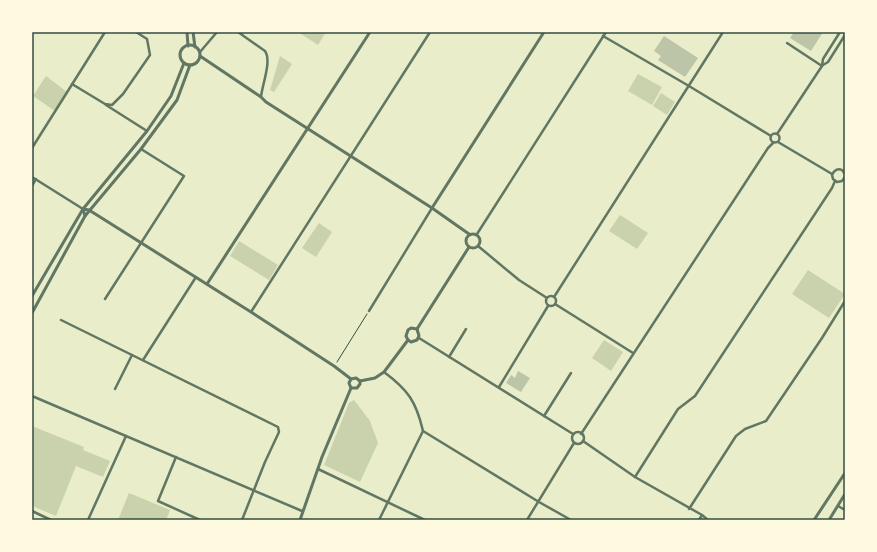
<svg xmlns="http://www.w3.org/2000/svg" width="877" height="552" font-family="Signika,sans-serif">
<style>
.green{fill:#cad2ad}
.building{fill:#bcc5a7}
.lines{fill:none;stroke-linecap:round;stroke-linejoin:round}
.path{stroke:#344e41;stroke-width:1}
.minor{stroke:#617663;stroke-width:2.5}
.tertiary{stroke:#617663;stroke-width:3}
.neatline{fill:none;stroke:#344e41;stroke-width:1.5}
</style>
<rect width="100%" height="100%" fill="#e9edc9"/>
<g class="green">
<polygon points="298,32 326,32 318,45"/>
<polygon points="280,56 292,64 274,92 270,90"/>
<polygon points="638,74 662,87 652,105 628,91"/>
<polygon points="46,76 67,92 55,111 33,96"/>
<polygon points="661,93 675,102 667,115 653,106"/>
<polygon points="620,215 648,233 637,249 609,231"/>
<polygon points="319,223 332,232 316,257 302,248"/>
<polygon points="239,241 278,265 269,280 230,256"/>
<polygon points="808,270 845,294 829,318 792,294"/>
<polygon points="604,340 623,352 611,371 592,358"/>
<polygon points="354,400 370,421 378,443 360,482 324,465 349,403"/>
<polygon points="32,426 84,447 83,450 110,461 103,477 76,466 56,516 32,506"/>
<polygon points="129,493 170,510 166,520 118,520"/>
</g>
<g class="building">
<polygon points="794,32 823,32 811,51 790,38"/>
<polygon points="664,36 698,58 685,77 658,60 661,56 654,51"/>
<polygon points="518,371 530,378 521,392 506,383 511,375 515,378"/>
</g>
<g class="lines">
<polyline class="path" points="337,362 367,314"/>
<g class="minor">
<path d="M238,32L265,51C272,61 262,85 261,97"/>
<polyline points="603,36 689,86 771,136"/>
<polyline points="787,43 822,66"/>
<polyline points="200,52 217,32"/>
<polyline points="823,65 828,62 845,35"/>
<polyline points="72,84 105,104 112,105 123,94 150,55 147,39 136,32"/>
<polyline points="106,105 147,131"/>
<circle cx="775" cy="138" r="4.5"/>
<polyline points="777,134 822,66 823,59 840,32"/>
<polyline points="778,142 832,174"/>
<polyline points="32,148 105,32"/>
<path d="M845,174L842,170C838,168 834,170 832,175L833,179L837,182L842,181L845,177"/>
<polyline points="32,177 83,209"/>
<polyline points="32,186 36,179"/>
<polyline points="477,234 606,32"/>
<polyline points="478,246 519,280 547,298"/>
<circle cx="551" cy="301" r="5"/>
<polyline points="554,297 723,32"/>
<polyline points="105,299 184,176 141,149"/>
<polyline points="555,304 633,353"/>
<polyline points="369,311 432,208"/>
<polyline points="251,312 430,32"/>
<polyline points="61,320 278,427 279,432 265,462 242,520"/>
<polyline points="419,338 573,434"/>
<polyline points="449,357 466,329"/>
<polyline points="143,360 196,277"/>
<polyline points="499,387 548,306"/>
<polyline points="115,389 132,355"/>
<polyline points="32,396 302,511"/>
<polyline points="544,416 571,373"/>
<polyline points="423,431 539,502 571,520"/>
<circle cx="578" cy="438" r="6"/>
<polyline points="581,434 768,148 773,143"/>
<polyline points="583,441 635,477 702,515 708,520"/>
<polyline points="176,457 158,501 200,520"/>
<polyline points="318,469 425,520"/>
<polyline points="635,477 678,409 695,396 832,188 835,181"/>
<polyline points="838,506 845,510"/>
<polyline points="689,509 736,436 745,429 766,421 822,338 845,301"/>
<polyline points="32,511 51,520"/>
<polyline points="88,520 126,436"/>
<path d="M379,520L423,431C416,401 408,390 384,372"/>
<polyline points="527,520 574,443"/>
<polyline points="699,520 702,515"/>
</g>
<g class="tertiary">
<polyline points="187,32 188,46"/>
<polyline points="193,32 195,47"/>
<circle cx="190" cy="55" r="10"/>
<polyline points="200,56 261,97 266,102 432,208 469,234"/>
<polyline points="432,208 544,32"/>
<polyline points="85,216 83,209 89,210 251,312 334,366 351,379"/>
<circle cx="473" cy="241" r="7"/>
<polyline points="207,284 370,32"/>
<polyline points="32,296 83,209 147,131 171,96 184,63"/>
<polyline points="32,313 85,216 141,149 177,100 190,65"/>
<polyline points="417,329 469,247"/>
<polyline points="408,340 411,342 417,340 419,336 417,329"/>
<polyline points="408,340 406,336 408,330 411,328 417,329"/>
<polyline points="360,381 375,378 384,372 408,340"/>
<polyline points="351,388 349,383 351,379 356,378 360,381"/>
<polyline points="351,388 357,388 360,384 360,381"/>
<polyline points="300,520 322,457 351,388"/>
<polyline points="814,520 845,473"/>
<polyline points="829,520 845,494"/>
</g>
</g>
<rect width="877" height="552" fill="none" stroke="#fefae0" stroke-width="66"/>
<rect x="33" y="33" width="811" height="486" class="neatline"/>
</svg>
